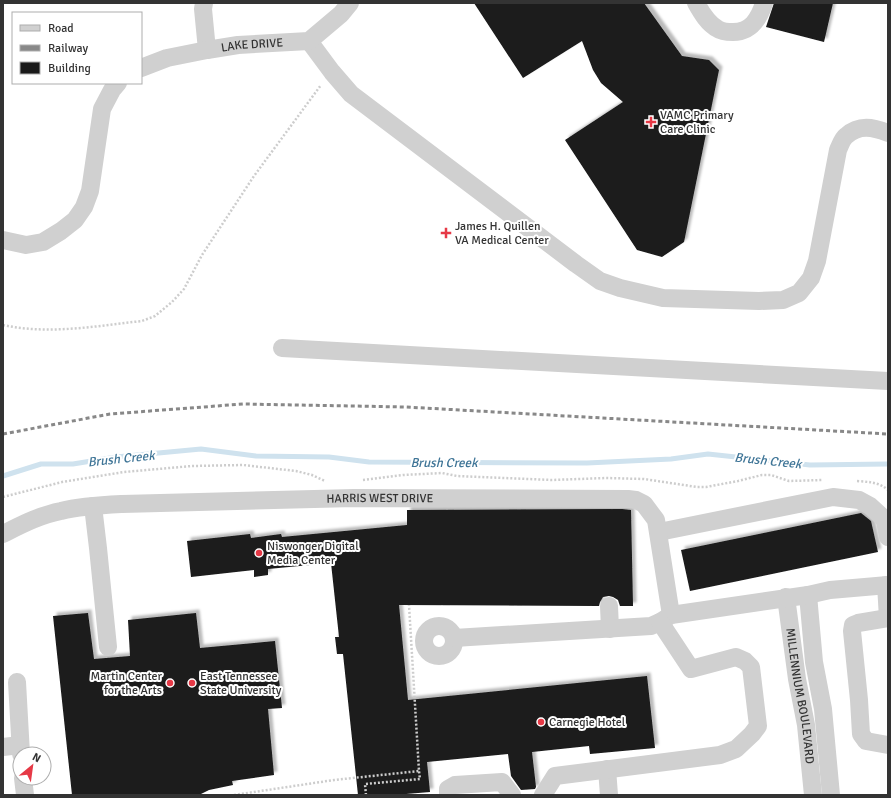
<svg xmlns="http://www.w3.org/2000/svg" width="891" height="798" font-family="Signika,sans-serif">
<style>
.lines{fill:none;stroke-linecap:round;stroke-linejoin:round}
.stream{stroke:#cfe2ee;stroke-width:5}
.building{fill:#1a1a1a;filter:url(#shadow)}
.path{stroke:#cdcdcd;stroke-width:2.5;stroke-dasharray:2 2;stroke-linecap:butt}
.minor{stroke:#d0d0d0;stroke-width:18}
.rail{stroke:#888;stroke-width:3;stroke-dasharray:4 3;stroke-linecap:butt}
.poi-dot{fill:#e63946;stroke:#fff;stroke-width:1.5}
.labels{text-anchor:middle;stroke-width:4;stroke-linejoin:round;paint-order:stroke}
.street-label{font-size:12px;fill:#333;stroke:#fff}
.poi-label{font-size:12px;fill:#333;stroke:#fff;text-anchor:start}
.water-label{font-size:13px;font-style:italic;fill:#3f7597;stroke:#fff}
</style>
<defs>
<filter id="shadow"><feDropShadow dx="3.5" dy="-3.5" stdDeviation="1" flood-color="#0004"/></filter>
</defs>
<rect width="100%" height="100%" fill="#fff"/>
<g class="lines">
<polyline class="stream" points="3,476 41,464 73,464 116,457 201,449 256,456 329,457 369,462 587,463 671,459 708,454 810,465 888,464"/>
</g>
<g class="building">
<polygon points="474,3 644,3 682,56 709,60 719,70 684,242 662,257 637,250 565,140 623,102 601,83 593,70 582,41 523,78"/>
<polygon points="774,3 833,3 824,42 766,27"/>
<polygon points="622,509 631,510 633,606 620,606 618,600 613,597 609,596 603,597 600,602 599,606 399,605 408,700 647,676 655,748 590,754 589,746 532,752 536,787 535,789 521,790 511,776 508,754 427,762 430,792 394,795 358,795 343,654 337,654 335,637 339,637 331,563 268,569 268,575 254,577 254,570 191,577 187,541 250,534 251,538 281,534 282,537 407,525 407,510"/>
<polygon points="861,513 871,521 878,552 690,591 681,550"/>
<polygon points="88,613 94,659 130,656 128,620 196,613 200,648 275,641 282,708 268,709 274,775 232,781 233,785 209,790 199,795 144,794 72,795 53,616"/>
</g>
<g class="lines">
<g class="path">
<path d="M3,325C49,335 96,326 142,321L155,316L172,302L184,289L202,255L254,176L321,85"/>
<polyline points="363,480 403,475 442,473 457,476 552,480 606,478 644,479 697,487 706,487 738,481 762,475 771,475 789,481 822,480"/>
<path d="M857,481C869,482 879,482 888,490"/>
<polyline points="3,497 62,482 124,472 192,466 243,465 296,471 312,475 325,481"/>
<polyline points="234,795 334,780 419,771 409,605"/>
<polyline points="366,795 365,784 420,779 419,771"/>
</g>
<g class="minor">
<polyline points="204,3 203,9 207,50"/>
<path d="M696,3C701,12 708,24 718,29C722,32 728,32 733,32C751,32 759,19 764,3"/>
<path d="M309,41L332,72L351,94L576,264L600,281L620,288L663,298L759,301L783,300L799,293L811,278L817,261L838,150C840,146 842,139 846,136C859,124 873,127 888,133"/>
<path id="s1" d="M141,68L167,58L207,50L238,45L309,41L341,14L350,3"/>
<polyline points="3,240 26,245 43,242 61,231 75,220 84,207 90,191 102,109 112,90 118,83"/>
<polyline points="282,348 888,381"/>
<polyline points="93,506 98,548 108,647"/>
<polyline points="659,532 833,497 859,500 870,506 881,516 885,521 888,537"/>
<path id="s2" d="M3,534C21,525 40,515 61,511C81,506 102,505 122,504L354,498L628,499L636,500L644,504L656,520L671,615"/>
<polyline points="886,585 888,618"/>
<polyline points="808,595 814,662 823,709 831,795"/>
<path id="s3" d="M786,597L797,679L806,725L813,795"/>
<polyline points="609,606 610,629"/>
<polyline points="888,618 858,623 853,625 852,631 859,700 861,734 866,741 888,745"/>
<circle cx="439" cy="641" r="15"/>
<polyline points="454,638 651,626 660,622 671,615 808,595 830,590 888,585"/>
<polyline points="17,682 21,754"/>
<polyline points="3,747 20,745"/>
<polyline points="607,769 609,795"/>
<polyline points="23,778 25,795"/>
<polyline points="448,795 448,789 455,785 502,782 512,795"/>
<polyline points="543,795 555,776 720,755 736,749 752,734 758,726 751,667 745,661 736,657 691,669 660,622"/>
</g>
<polyline class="rail" points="3,434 110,414 243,404 406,407 888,434"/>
</g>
<g class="poi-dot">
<path d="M649 116h4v4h4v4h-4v4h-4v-4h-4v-4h4z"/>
<path d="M444 227h4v4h4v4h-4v4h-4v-4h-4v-4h4z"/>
<circle cx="259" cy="553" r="4"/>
<circle cx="170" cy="683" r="4"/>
<circle cx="192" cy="683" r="4"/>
<circle cx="541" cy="722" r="4"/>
</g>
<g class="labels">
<g class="street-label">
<text dy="4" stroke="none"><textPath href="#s1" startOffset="114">LAKE DRIVE</textPath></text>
<text dy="4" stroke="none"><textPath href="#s2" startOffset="382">HARRIS WEST DRIVE</textPath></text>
<text dy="4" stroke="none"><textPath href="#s3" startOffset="100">MILLENNIUM BOULEVARD</textPath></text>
</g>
<g class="poi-label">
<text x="660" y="119">VAMC Primary<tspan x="660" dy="14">Care Clinic</tspan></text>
<text x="455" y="230">James H. Quillen<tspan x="455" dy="14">VA Medical Center</tspan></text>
<text x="267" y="550">Niswonger Digital<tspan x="267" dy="14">Media Center</tspan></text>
<text x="162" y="680" text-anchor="end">Martin Center<tspan x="162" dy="14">for the Arts</tspan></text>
<text x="200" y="680">East Tennessee<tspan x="200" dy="14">State University</tspan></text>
<text x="549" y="726">Carnegie Hotel</text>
</g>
<g class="water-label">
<text transform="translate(121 458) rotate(-6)" y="5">Brush Creek</text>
<text transform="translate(768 460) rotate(6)" y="5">Brush Creek</text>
<text x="444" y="467">Brush Creek</text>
</g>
</g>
<rect width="891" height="798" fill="none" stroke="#333333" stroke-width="8"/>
<rect x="12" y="12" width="130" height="72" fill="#ffffff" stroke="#adadad"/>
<rect x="20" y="25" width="20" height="6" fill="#d0d0d0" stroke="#adadad"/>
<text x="48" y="32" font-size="12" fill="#333333">Road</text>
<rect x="20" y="45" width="20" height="6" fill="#888888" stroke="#adadad"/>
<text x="48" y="52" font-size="12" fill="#333333">Railway</text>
<rect x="20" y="62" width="20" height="12" fill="#1a1a1a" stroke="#adadad"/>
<text x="48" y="72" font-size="12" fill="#333333">Building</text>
<g transform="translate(32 766) rotate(29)"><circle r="19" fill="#ffffff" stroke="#adadad"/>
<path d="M0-3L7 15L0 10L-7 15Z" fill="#e63946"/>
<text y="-6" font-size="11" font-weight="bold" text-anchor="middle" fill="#333333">N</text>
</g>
</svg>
